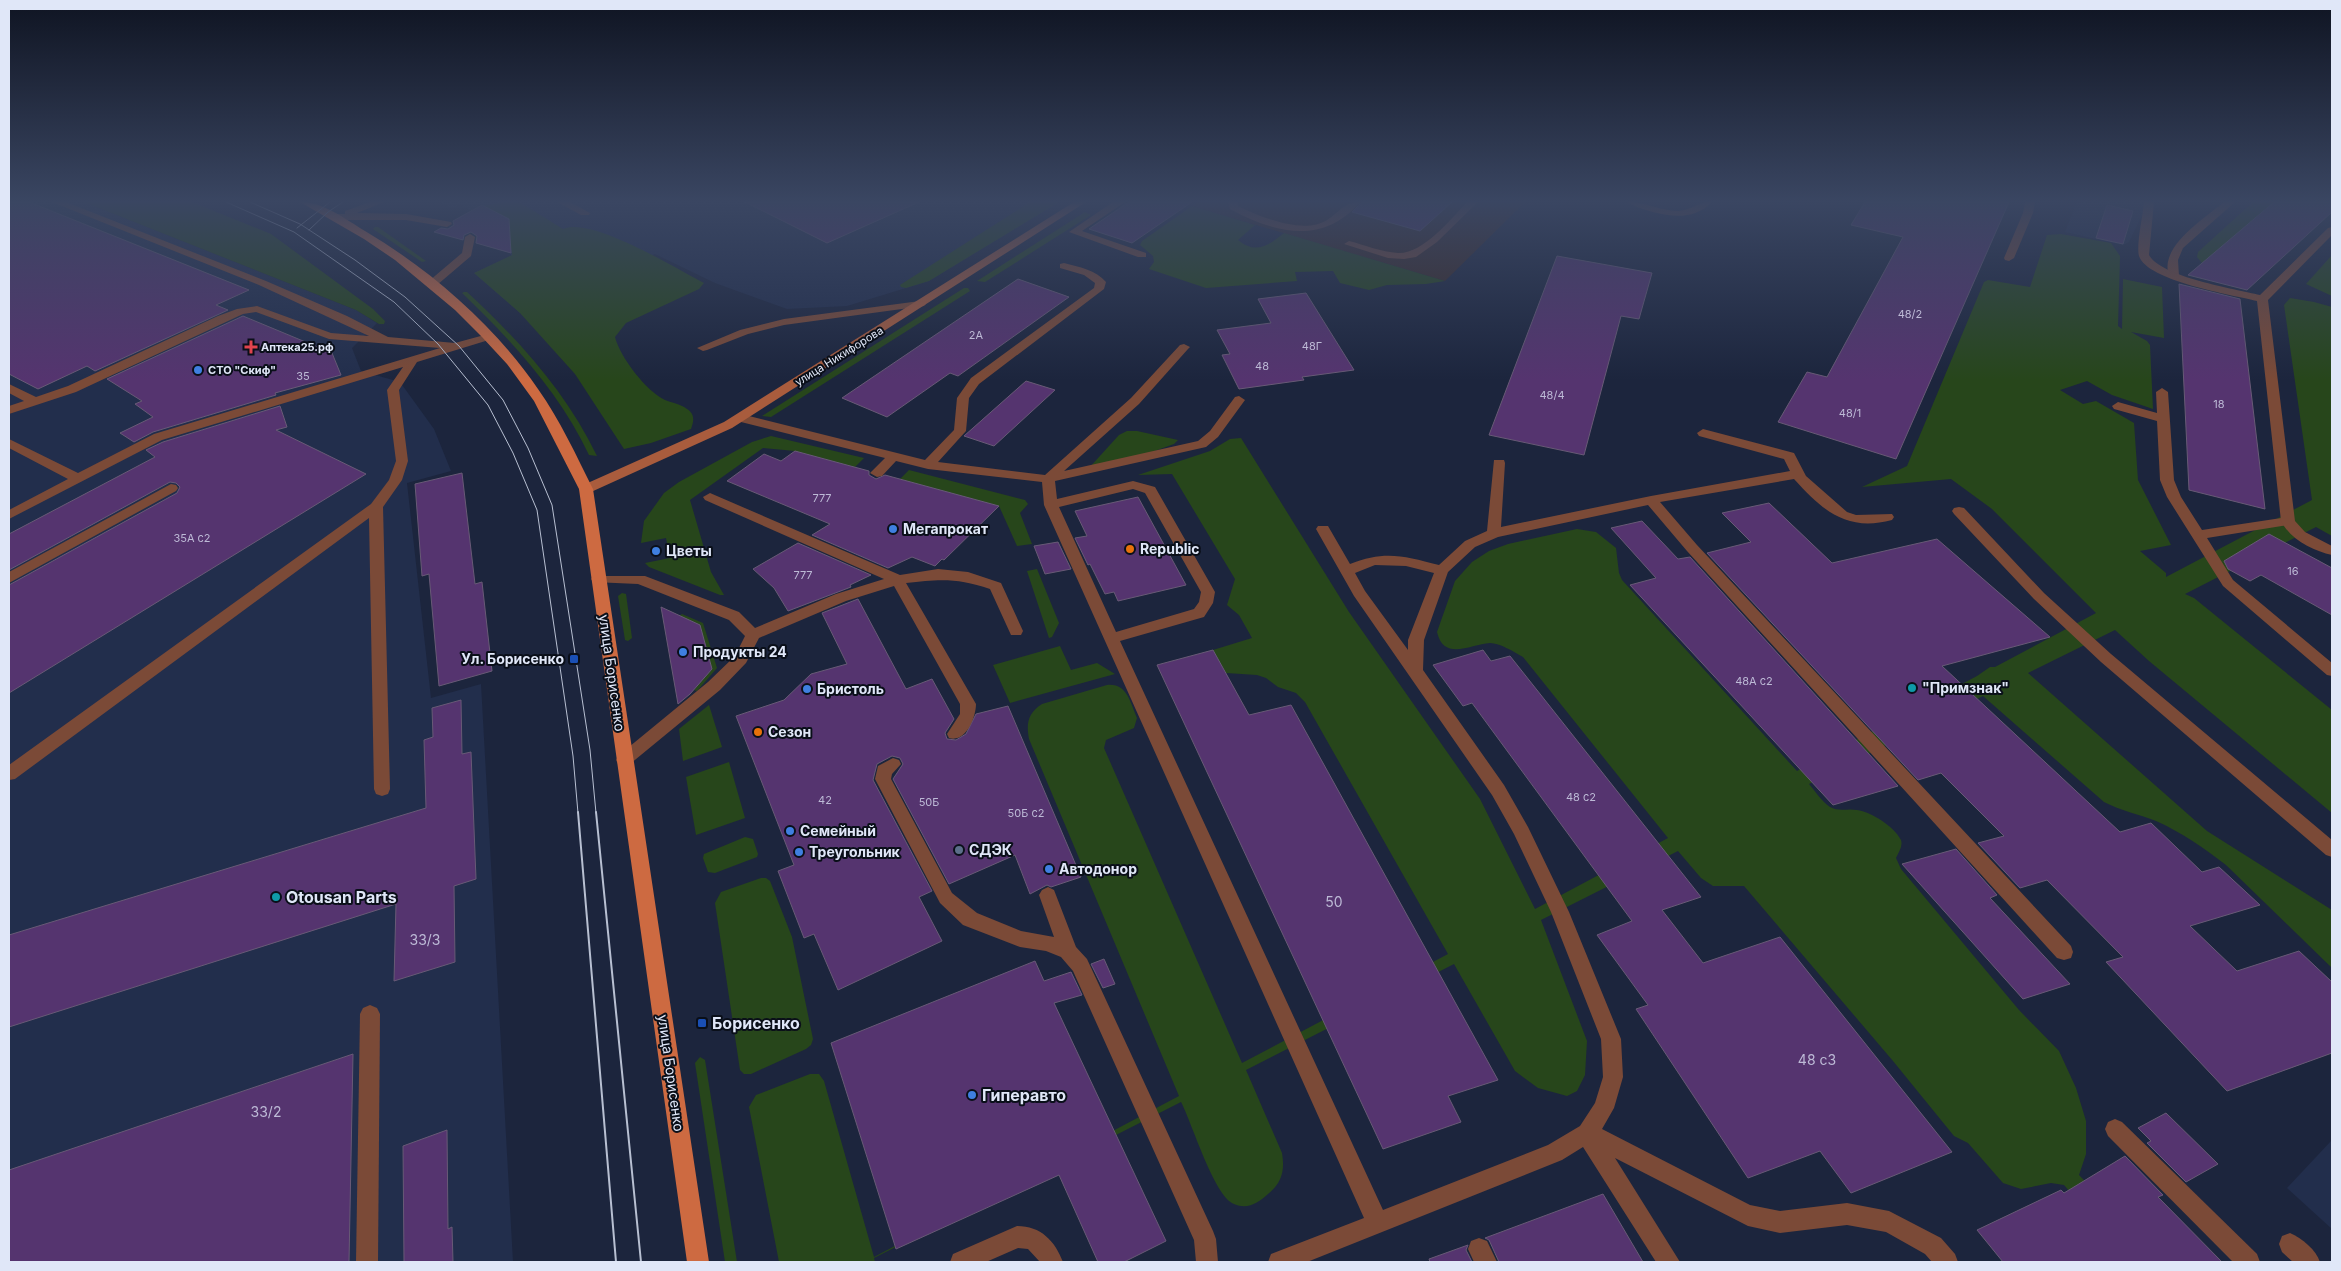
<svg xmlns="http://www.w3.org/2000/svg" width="2341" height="1271" font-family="Inter,sans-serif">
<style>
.built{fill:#222e4c}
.education{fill:#3b2822}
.green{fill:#27461b}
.building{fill:#55346f;stroke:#685a76}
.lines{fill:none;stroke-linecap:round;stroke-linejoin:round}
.service{fill:#7b4a37;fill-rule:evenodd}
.minor{fill:#7b4a37;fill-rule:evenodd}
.secondary{fill:#a95c3d;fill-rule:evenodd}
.primary{fill:#cd6a41;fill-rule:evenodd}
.tram-far1{stroke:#b8c0d2;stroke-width:1}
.tram{stroke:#b8c0d2;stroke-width:2}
.health-dot{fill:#e0444e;stroke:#0a0f19;stroke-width:2}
.shop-dot{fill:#3f7fe0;stroke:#0a0f19;stroke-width:2}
.food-dot{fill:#e8710a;stroke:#0a0f19;stroke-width:2}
.transit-dot{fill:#1a4fb4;stroke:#0a0f19;stroke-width:2}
.culture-dot{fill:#0f9aa8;stroke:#0a0f19;stroke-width:2}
.service-dot{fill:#5c6f8a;stroke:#0a0f19;stroke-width:2}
.labels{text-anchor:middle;stroke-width:4;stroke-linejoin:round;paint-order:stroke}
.number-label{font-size:11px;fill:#bdbad6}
.far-poi-label{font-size:11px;font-weight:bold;fill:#e0e7f8;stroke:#0a0f19;text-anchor:start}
.far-street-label{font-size:11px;fill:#e0e7f8;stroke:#0a0f19}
.poi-label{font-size:14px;font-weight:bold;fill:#e0e7f8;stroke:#0a0f19;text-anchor:start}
.street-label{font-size:14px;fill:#e0e7f8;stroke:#0a0f19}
.near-number-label{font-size:14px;fill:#bdbad6}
.near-poi-label{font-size:16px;font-weight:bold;fill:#e0e7f8;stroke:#0a0f19;text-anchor:start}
</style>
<rect width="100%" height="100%" fill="#1c253d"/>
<g class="built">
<polygon points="9,202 84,202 356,310 377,323 352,348 361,371 400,382 434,429 451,471 407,483 431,698 481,684 513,1262 9,1262"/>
<polygon points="440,202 1059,202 929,281 847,306 787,309 715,283 655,254 520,313 474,273 511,256 510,241 484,206 471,210 461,205 451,208"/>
<polygon points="2077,202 2143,202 2144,211 2129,242 2123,245 2065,232"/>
<polygon points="2332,1140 2332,1229 2287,1188"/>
</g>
<polygon class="education" points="1197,202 1525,202 1445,281 1192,206"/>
<g class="green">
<polygon points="84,202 192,202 271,234 373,309 385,321 384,324 379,324 356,310"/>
<path d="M504,202L521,203L563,229C591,216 675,268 704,283L699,289L626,323L615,337C620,357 646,391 665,400C672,403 681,404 687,409C695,414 694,421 691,429L651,443L624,449L575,374L520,313L474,273L512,255L510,241L484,206Z"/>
<polygon points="1030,202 1059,202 929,281 906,288 901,287 900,285"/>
<polygon points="2253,202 2274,202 2202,263 2197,257 2198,252"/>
<path d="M1192,206L1255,225L1238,240C1256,255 1269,245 1284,233L1445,281L1426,284L1387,285L1369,290L1340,283L1333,271L1295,272L1297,281L1206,288L1149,269L1154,262L1153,256L1140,245L1142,241Z"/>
<polygon points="1085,212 1091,215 985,282 977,281"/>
<polygon points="375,227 378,227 426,261 422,262 373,229"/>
<path d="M2061,234L2111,243L2120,256L2118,326L2122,329L2123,279L2162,287L2164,338L2131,332L2147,341L2150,345L2153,409L2112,395L2087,381L2060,390L2083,404L2096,401L2134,423L2138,480L2171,545L2140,551L2166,573V577L2312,500L2284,305L2290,298L2314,302L2332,307V536L2316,527L2185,594L2194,598L2332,710V813L2149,661L2115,630L2028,673L2207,831L2332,910V968L2226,865C2204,848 2181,832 2156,821C2138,814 2121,811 2104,802L1983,696L1809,784C1815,791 1822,802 1830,807C1839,812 1848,808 1857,810C1871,812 1894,826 1901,840C1903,846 1899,852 1896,858L1901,869L2019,1010L2059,1051L2076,1088L2086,1121V1154L2079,1175L2162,1262H2131L2064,1185L2051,1183L2021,1189L2003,1183L1968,1143L1954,1136L1893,1061L1744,886H1713L1701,878L1678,851L1541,920L1587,1041L1585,1075L1577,1091L1567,1096L1538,1088L1515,1071L1454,964L1246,1070L1282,1153C1285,1170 1282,1183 1268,1194C1258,1203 1248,1210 1234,1204C1214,1196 1192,1123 1181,1102L874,1258L875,1262H779L749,1107L756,1095L810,1074H819L824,1081L874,1257L1179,1096L1029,739C1026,723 1028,713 1042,704L1107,685C1127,683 1130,702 1137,718L1134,728L1106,740L1104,748L1242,1063L1448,954L1305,702L1296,693L1278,687L1266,678L1257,675L1226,673L1213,650L1252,638L1239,615L1227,605L1235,579L1172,474L1138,475L1210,451L1230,439L1241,438L1349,612L1480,799L1535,909L1668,838L1523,657C1514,652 1500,643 1490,643C1471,644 1444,662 1437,632L1455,581L1472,562L1489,551L1508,544L1577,529L1596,532L1616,548L1619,573L1622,580L1797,771L1977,676L1990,667H1995L2096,613L1992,509L1951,479L1862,487L1907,466L1984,282L1988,280L2030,287L2047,235Z"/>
<polygon points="2332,255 2332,296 2306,284"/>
<polygon points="964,288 968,288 970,291 771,417 762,416"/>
<path d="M464,292H467C519,340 566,392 597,456L589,455C559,392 512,341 462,293Z"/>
<polygon points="1127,431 1137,431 1178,440 1174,444 1105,469 1089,468 1119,435"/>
<polygon points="771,436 864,458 855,467 795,451 763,448 690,500 711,572 724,595 720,595 649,567 645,563 670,558 666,538 641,543 644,521 664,493 679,482 752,442"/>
<polygon points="909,470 1025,500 1028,504 1020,513 1032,544 1017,546 999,506 900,479"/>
<polygon points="1037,569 1059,623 1052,637 1049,638 1027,571"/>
<polygon points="622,593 626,594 632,638 628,641 625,640 618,596"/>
<polygon points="682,614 703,623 717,668 697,691 694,690 712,669 700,625 679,616"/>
<polygon points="1060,646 1071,670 1097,663 1115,674 1010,703 993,665"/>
<polygon points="709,705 722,747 683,761 679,729"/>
<polygon points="729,762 745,818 696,835 686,777"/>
<polygon points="745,837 753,839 758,854 757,857 715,873 708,872 703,858 704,854"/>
<polygon points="761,878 766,878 770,881 792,937 813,1039 811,1045 806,1049 751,1074 744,1074 740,1070 715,903 721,892"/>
<polygon points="700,1057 705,1060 737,1262 725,1262 695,1063"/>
</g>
<g class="building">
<polygon points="9,202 29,202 249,290 216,305 228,310 95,371 87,366 38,389 9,374"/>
<polygon points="745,202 919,202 827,243"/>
<polygon points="1129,202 1192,202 1132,243 1089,229"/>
<polygon points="1362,202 1452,202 1420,231 1352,212"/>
<polygon points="1865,202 2009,202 1896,459 1778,422 1807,372 1827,377 1903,237 1851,225"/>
<polygon points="2274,202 2332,202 2332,212 2247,290 2188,275"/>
<polygon points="482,205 509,219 511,253 476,243 477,236 471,232 464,235 463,240 434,232 441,228 448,229 454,225 453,221"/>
<polygon points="2107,205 2133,211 2123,244 2096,238"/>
<polygon points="1557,256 1652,273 1639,319 1621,316 1584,455 1489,435"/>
<polygon points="1018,279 1069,297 958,376 950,373 887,417 842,398"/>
<polygon points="2179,284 2240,299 2265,509 2189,490"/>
<polygon points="1306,293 1354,370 1302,377 1304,380 1239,389 1222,355 1230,354 1217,330 1271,323 1258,299"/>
<polygon points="243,316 332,353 341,375 275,393 276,395 153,432 134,442 120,433 153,417 135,404 142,401 107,379"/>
<polygon points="1026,381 1055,390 994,446 964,436"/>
<polygon points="280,406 287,427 276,430 366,474 9,693 9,585 177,493 180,487 176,483 170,482 9,570 9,534 155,457 146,450 163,442"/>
<polygon points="795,451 869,471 869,475 876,479 885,475 999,506 944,560 942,559 935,566 912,557 888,568 812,535 830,524 727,481 764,454 781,461"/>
<polygon points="462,473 475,584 482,582 492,671 439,686 429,574 422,576 415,484"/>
<polygon points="1138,497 1186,585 1118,601 1114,592 1105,594 1090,564 1088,565 1075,538 1087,536 1075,511"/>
<polygon points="1769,503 1832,563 1937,539 2050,637 1942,666 2120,832 2151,823 2202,872 2219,867 2260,905 2190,926 2237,971 2299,951 2332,982 2332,1053 2227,1091 2106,962 2123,957 2047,880 2020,888 1978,843 2004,836 1941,773 1918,780 1707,553 1751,542 1722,513"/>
<polygon points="1642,521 1678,559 1690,557 1898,786 1833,805 1630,585 1656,578 1611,528"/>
<polygon points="2269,534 2332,568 2332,615 2261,575 2250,581 2228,569 2224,561"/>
<polygon points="1058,542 1071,569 1045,574 1034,546"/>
<polygon points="798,543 871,575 850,585 851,587 788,611 774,588 753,569"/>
<polygon points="858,599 906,689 932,679 954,719 945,733 947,739 956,740 966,734 976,714 1008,706 1081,877 1051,887 1047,885 1030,894 1015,855 949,884 893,779 903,764 900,758 892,756 877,764 873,780 932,891 919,897 942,941 838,990 814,934 804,938 778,871 794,865 736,716 784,700 811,674 847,664 822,613"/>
<polygon points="661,607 700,625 712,669 690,694 678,704"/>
<polygon points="1213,650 1249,715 1291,705 1498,1080 1448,1096 1461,1122 1383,1149 1157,665"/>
<polygon points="1483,650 1491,661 1510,656 1701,897 1662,910 1703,963 1780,937 1952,1152 1851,1193 1820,1151 1748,1178 1636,1009 1648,1005 1597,935 1632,921 1472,703 1463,706 1433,665"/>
<polygon points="461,700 462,754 471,752 476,879 454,886 455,962 394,981 396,904 9,1027 9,935 426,808 424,740 433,737 432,708"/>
<polygon points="1956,849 1997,895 1990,898 2070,984 2023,999 1902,864"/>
<polygon points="1104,959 1115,984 1103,988 1091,964"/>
<polygon points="1035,961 1044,981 1071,972 1082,995 1054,1003 1166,1241 1124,1262 1098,1262 1059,1175 896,1249 831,1043"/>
<polygon points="353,1054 349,1262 9,1262 9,1170"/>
<polygon points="2166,1113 2218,1164 2186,1182 2147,1143 2151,1141 2138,1128"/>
<polygon points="447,1130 448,1229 452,1227 453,1262 404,1262 403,1146"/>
<polygon points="2125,1156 2163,1195 2158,1197 2222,1262 2003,1262 1977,1230 2061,1190 2064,1193"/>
<polygon points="1603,1194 1643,1262 1499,1262 1489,1240 1485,1238"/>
<polygon points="1468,1245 1466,1250 1472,1262 1430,1262 1429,1259"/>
</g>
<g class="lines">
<g class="service">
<polygon points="52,202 66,202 266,281 347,316 388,337 455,343 488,334 494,337 492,339 417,362 399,390 408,461 402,480 383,507 390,789 388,794 382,796 376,794 374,789 369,518 15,779 9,780 9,765 371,504 389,480 396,461 387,390 403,367 162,440 9,519 9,510 68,479 9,448 9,439 78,473 154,434 440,348 329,339 256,312 243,314 76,392 9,414 9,406 24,401 9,393 9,384 36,397 68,386 218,316 237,309 257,306 331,333 369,336 259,285"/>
<polygon points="370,202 384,202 357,213 406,214 451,222 452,224 447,227 406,220 336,220 331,217 336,214 345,214 345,211"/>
<polygon points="557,202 570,202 590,213 589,215 581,215"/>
<polygon points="1113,202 1125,202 1082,231 1146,253 1146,257 1138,257 1069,232"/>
<path d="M1228,202H1238V206C1260,217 1304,235 1327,220C1340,212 1344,202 1360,202C1323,246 1274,233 1230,209Z"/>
<path d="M1467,202H1478L1437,242L1416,257L1404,259L1388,258L1344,244L1349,241C1365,245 1381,252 1398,253C1423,254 1451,219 1467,202Z"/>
<path d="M1628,202C1646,202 1661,211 1678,211C1692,210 1697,202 1712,202C1694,221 1668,217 1646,210C1640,208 1633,206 1628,202Z"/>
<polygon points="2025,202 2035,202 2033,213 2014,258 2009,261 2005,260 2004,258 2023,213"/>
<path d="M2224,202H2235L2183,248L2178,260L2179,276L2174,279L2170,278C2156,248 2204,219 2224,202Z"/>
<polygon points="470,234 475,237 471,256 437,285 429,285 429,281 462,253 465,237"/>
<path d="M1064,263C1079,267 1096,270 1106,282L1104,289L979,384L969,398L966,431L938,462L1045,475L1131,398L1180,345L1184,344L1190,347L1188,349L1139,404L1064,471L1198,441L1210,431L1235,397L1239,396L1245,400L1218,437L1206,447L1055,481L1057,499L1133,481L1155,487L1215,592L1213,603L1204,617L1120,641L1383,1210L1548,1145L1580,1126L1595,1103L1603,1077L1601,1039L1551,912L1514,834L1492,795L1354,596L1316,529L1318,526H1328L1350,564C1385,550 1404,556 1439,565L1465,541L1487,531L1494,460H1504L1505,463L1501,527L1651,496L1790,471L1784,459L1699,436L1697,433L1703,429L1794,453L1806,476L1847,512L1856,515L1892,514L1894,517L1892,520C1847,532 1823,511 1794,479L1660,502L1697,545L2071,946L2073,952L2071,958L2064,960L2057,958L1687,551L1648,505L1498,537L1475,547L1448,572L1424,640L1423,670L1504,785L1528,827L1569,912L1621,1039L1623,1077L1614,1108L1602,1129L1750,1205L1780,1211L1847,1203L1889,1211L1941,1238L1955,1254L1958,1262H1932L1925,1254L1886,1232L1847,1225L1780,1233L1748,1226L1615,1158L1680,1262H1656L1583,1147L1562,1160L1307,1262H1268L1271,1254L1364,1218L1044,505L1042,482L928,469L896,461L882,476L877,477L870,473L885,458L737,421L735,418L741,414L925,460L954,430L957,398L971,378L1094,288L1095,283L1084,275L1060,268V264ZM1133,489L1145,493L1201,592L1199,602L1194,609L1116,632L1059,507ZM1375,565L1406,566L1434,573L1408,640V650L1365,591L1355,573Z"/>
<polygon points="920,301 926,304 924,306 784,325 748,334 707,350 703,351 697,348 740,330 784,319"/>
<polygon points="2162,388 2168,392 2174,480 2181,497 2202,530 2288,517 2295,521 2288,525 2207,538 2233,580 2332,663 2332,676 2327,675 2223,586 2167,497 2160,480 2157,421 2114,409 2112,406 2118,402 2157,413 2156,392"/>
<polygon points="171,484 176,485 178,488 176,491 9,583 9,572"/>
<path d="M710,493L900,575L938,569L968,572L1001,583L1023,631L1021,635H1011L990,589C958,578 940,579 906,583L976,704C976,717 966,743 949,738L947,734L960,714V704L894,586L846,601L759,638L746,663L720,690L630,764L624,766L618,764L616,760L618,756L708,682L735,656L745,636L729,620L638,584L593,582L591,579L593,576H645L739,612L755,628L836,594L884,579L705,500L703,497Z"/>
<polygon points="1959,507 1964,508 2044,593 2111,654 2332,840 2332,857 2326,855 2101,662 2034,599 1954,514 1952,511 1954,508"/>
<polygon points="893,758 899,760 901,764 892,774 891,779 952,893 977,913 1021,931 1054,937 1039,895 1042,890 1048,887 1054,890 1076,947 1087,959 1213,1231 1216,1239 1218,1262 1196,1262 1194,1240 1073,971 1061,957 1046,951 1020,947 963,925 940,903 875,779 878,766"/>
<polygon points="370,1005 377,1008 380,1014 378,1262 356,1262 360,1014 363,1008"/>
<polygon points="2115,1119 2122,1122 2257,1254 2260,1262 2233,1262 2108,1136 2105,1129 2108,1122"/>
<path d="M1017,1226C1041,1226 1055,1241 1063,1262H1040L1028,1249L1018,1248L986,1262H950L953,1254Z"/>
<path d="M2290,1233C2302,1238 2316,1250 2320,1262H2293L2282,1252L2279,1244L2282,1236Z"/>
<polygon points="1479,1238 1487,1241 1497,1262 1474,1262 1468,1249 1471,1241"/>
</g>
<path class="minor" d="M2144,202H2154L2149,255C2161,277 2235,289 2260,295L2328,228L2332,227V235L2268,300L2295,521L2305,532L2332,546V555C2313,551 2290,539 2281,521L2257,301C2233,295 2147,281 2139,256C2136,245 2143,215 2144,202Z"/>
<polygon class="secondary" points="1074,202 1086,202 732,428 591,492 581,492 579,489 581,486 724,422"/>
<path class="primary" d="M300,202C324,202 345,219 365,231C431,270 495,326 538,389C560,420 576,455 593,489L709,1262H687L579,489L534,401L507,364L482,337L455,310L395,260L364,239Z"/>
<g class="tram-far1">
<polyline points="226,202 294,232 394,302 438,344 488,405 513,453 537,510 573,756 578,813"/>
<polyline points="250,202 300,224 355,260 405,297 459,346 503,400 528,448 552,505 590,750 596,813"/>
<polyline points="297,228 330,202"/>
<polyline points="309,230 328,212 343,202"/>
</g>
<g class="tram">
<polyline points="578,812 616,1262"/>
<polyline points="596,812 641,1262"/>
</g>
</g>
<linearGradient id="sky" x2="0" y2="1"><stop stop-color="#0f1422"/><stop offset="0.53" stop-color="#3a4662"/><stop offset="1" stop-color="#3a4662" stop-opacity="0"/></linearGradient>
<rect width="2341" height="380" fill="url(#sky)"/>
<path class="health-dot" d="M248.5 339.5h5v5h5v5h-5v5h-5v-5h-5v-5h5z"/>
<g class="shop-dot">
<circle cx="198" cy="370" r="5"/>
<circle cx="893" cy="529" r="5"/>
<circle cx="656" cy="551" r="5"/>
<circle cx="683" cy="652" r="5"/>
<circle cx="807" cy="689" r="5"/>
<circle cx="790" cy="831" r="5"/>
<circle cx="799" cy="852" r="5"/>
<circle cx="1049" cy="869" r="5"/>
<circle cx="972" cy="1095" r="5"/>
</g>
<g class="food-dot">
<circle cx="1130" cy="549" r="5"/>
<circle cx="758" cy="732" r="5"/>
</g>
<g class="transit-dot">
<rect x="569" y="654" width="10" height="10" rx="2.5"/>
<rect x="697" y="1018" width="10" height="10" rx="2.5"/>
</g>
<g class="culture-dot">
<circle cx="1912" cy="688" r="5"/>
<circle cx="276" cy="897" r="5"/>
</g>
<circle class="service-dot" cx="959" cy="850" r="5"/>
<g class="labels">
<g class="number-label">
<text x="1910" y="318">48/2</text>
<text x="976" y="339">2А</text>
<text x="1312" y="350">48Г</text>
<text x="1262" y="370">48</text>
<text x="303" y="380">35</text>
<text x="1552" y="399">48/4</text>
<text x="2219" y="408">18</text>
<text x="1850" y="417">48/1</text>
<text x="822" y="502">777</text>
<text x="192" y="542">35А с2</text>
<text x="2293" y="575">16</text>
<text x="803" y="579">777</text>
<text x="1754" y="685">48А с2</text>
<text x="1581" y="801">48 с2</text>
<text x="825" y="804">42</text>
<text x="929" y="806">50Б</text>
<text x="1026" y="817">50Б с2</text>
</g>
<g class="far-poi-label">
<text x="261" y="351">Аптека25.рф</text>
<text x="208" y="374">СТО "Скиф"</text>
</g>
<g class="far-street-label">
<text transform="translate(839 356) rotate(-32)" y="4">улица Никифорова</text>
</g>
<g class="poi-label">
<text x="903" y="534">Мегапрокат</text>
<text x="1140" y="554">Republic</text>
<text x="666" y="556">Цветы</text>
<text x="693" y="657">Продукты 24</text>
<text x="564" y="664" text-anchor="end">Ул. Борисенко</text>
<text x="1922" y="693">"Примзнак"</text>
<text x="817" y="694">Бристоль</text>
<text x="768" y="737">Сезон</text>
<text x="800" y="836">Семейный</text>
<text x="969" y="855">СДЭК</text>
<text x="809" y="857">Треугольник</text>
<text x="1059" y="874">Автодонор</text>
</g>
<g class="street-label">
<text transform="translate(612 673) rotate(82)" y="5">улица Борисенко</text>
<text transform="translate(671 1073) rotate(82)" y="5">улица Борисенко</text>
</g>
<g class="near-number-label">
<text x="1334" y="907">50</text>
<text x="425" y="945">33/3</text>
<text x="1817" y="1065">48 с3</text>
<text x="266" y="1117">33/2</text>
</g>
<g class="near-poi-label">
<text x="286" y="903">Otousan Parts</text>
<text x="712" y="1029">Борисенко</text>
<text x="982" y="1101">Гиперавто</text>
</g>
</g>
<rect width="2341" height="1271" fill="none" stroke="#e0e7f8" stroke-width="20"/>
</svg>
